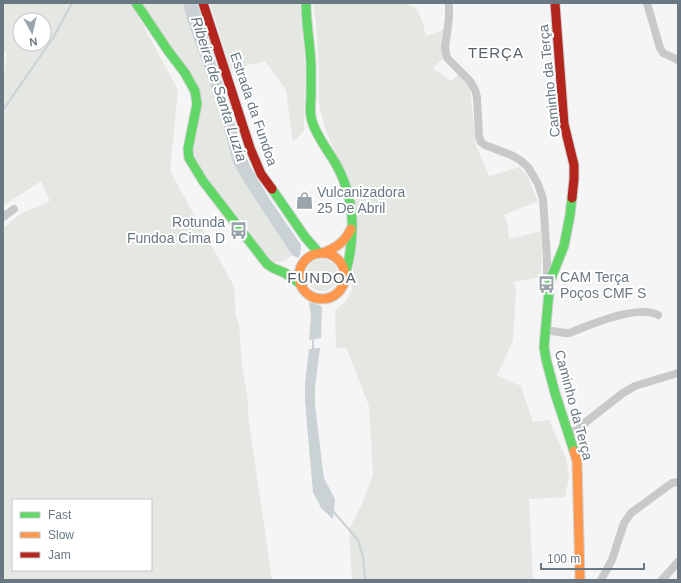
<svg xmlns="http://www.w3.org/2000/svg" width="681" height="583" font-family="Arial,sans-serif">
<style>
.green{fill:#e4e7e2;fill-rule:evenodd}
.water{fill:#cad2d5}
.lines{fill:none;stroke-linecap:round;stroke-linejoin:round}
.stream{stroke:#cad2d5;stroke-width:2}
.fast-casing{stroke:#d1d2d3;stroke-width:11}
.slow-casing{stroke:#d1d2d3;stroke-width:11}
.jam-casing{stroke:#d1d2d3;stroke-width:11}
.street{stroke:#c8caca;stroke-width:8}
.fast{stroke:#63d668;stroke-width:9}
.slow{stroke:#ff974d;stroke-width:9}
.jam{stroke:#b3261e;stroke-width:9}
.labels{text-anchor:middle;stroke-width:4;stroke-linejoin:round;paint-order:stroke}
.street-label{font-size:14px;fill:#697882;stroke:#fff}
.poi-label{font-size:14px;fill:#697882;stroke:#fff;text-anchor:start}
.neighbourhood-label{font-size:15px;letter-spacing:1px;fill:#566168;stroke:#fff}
.water-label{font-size:15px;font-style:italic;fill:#64787e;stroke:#fff}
</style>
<rect width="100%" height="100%" fill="#f5f5f5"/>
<g class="green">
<path d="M3,3H131L178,90L170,171L234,286L236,316L239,324L242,366L247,394L249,422L272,580H3V229L20,214L50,201L41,181L3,206V83L7,54L3,49ZM20,20H44V44H20ZM13,500H151V570H13Z"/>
<path d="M140,3H183L220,112L229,148L233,163L246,185L292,255C286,263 278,263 269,261L246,226L215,189L190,153L201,105Z"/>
<polygon points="210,3 300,3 305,67 304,131 293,142 286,90 265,61 231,69"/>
<polygon points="313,3 406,3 416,8 422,20 426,36 443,30 444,57 433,68 451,81 459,74 470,88 476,145 489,176 520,167 528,177 538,201 504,215 507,221 509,239 541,231 542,258 540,277 514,282 516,293 513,341 497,375 500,377 521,386 533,422 549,420 566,458 569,476 565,497 529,499 533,580 352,580 349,529 361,506 373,475 369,406 346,347 336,348 335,310 346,301 352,289 354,254 358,235 358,214 354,194 325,129 319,103 319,71 316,22"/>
<circle cx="322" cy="275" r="16"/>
</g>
<g class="water">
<polygon points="183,3 197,3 242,147 251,168 271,201 301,245 300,255 298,258 292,255 246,185 233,163 229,148 220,112 187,19"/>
<polygon points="309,302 319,305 322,307 321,338 309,340 311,316"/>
<polygon points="320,348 315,387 315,404 323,472 324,478 335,499 333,519 321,508 313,492 308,436 305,400 305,384 309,349"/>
</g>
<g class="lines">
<g class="stream">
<polyline points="3,110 53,38 72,3"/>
<polyline points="313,351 313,337"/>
<polyline points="333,511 358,540 363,557 365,580"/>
</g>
<defs>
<g id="fast">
<polyline points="136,3 169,52 185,73 195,91 197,104 188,149 189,158 203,181 267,264 273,268 285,273 302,285"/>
<path d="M306,3C306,23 310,43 311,64C311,74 311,84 311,94C311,103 309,112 312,121C317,138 329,151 337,166C356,201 356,237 345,275"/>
<polyline points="272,189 305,237 319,253"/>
<polyline points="572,198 570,215 564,246 550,281 544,347 546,359 555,393 574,451"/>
</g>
<g id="slow">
<path d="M323,253C337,247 344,243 351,229"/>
<circle cx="322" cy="276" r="23"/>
<polyline points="574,451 577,461 580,580"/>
</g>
<g id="jam">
<polyline points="203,3 250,148 261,174 272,189"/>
<polyline points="555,3 564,124 574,165 574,179 572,198"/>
</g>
</defs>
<use href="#fast" class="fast-casing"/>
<use href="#slow" class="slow-casing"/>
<use href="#jam" class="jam-casing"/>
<g class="street">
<polyline points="449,3 449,18 445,48 447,58 470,81 475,90 477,97 479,136 481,142 485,145 511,155 520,160 528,167 538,184 543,199 547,258 547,279 550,281"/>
<polyline points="647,3 660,48 663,53 678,60"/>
<polyline points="3,217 14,209"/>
<path d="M545,330L565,333H569C590,325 638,304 658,315"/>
<polyline points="568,436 623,393 635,386 678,373"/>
<polyline points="601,580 612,560 624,523 631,513 672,483 678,482"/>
<polyline points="662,580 678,562"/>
</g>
<use href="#fast" class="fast"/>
<use href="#slow" class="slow"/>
<use href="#jam" class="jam"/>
</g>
<defs>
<symbol id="shop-bare" viewBox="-9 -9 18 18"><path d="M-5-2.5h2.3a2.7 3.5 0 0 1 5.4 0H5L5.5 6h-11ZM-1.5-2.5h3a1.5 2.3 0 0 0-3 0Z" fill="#9aa4aa" stroke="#fff" stroke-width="2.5" paint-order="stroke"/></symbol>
<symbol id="bus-bare" viewBox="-9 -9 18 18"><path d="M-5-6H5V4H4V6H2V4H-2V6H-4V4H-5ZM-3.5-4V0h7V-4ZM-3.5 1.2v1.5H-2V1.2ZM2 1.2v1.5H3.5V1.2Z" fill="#9aa4aa" stroke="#fff" stroke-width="2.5" paint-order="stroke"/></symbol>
</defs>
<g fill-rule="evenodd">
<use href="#shop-bare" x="292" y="188" width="25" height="25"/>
<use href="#bus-bare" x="226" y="218" width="25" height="25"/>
<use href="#bus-bare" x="534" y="272" width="25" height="25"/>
</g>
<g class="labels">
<g class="street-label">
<text transform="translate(549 81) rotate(-96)" y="5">Caminho da Terça</text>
<text transform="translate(254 109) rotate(71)" y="5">Estrada da Fundoa</text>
<text transform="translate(574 405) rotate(75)" y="5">Caminho da Terça</text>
</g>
<g class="poi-label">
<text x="317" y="197">Vulcanizadora<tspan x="317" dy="16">25 De Abril</tspan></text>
<text x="225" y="227" text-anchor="end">Rotunda<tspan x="225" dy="16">Fundoa Cima D</tspan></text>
<text x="560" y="282">CAM Terça<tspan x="560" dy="16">Poços CMF S</tspan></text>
</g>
<g class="neighbourhood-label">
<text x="496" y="58">TERÇA</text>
<text x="322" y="283">FUNDOA</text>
</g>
<g class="water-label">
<text transform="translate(219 89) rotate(72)" y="5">Ribeira de Santa Luzia</text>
</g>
</g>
<rect width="681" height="583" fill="none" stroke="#697882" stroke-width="8"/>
<rect x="12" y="499" width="140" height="72" fill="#ffffff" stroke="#c3c9cd"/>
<rect x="20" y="512" width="20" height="6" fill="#63d668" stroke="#c3c9cd"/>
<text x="48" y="519" font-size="12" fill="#697882">Fast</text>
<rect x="20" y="532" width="20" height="6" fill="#ff974d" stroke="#c3c9cd"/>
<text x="48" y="539" font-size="12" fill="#697882">Slow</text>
<rect x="20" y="552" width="20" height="6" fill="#b3261e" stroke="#c3c9cd"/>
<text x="48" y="559" font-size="12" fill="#697882">Jam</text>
<g transform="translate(32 32) rotate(172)"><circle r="19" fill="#ffffff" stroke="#c3c9cd"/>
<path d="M0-3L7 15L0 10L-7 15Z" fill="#9aa4aa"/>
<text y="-6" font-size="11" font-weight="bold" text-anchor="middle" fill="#697882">N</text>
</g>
<path d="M541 563v6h103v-6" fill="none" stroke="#697882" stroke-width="2"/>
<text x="547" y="563" font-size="12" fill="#697882" stroke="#ffffff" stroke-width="3" paint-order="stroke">100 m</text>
</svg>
